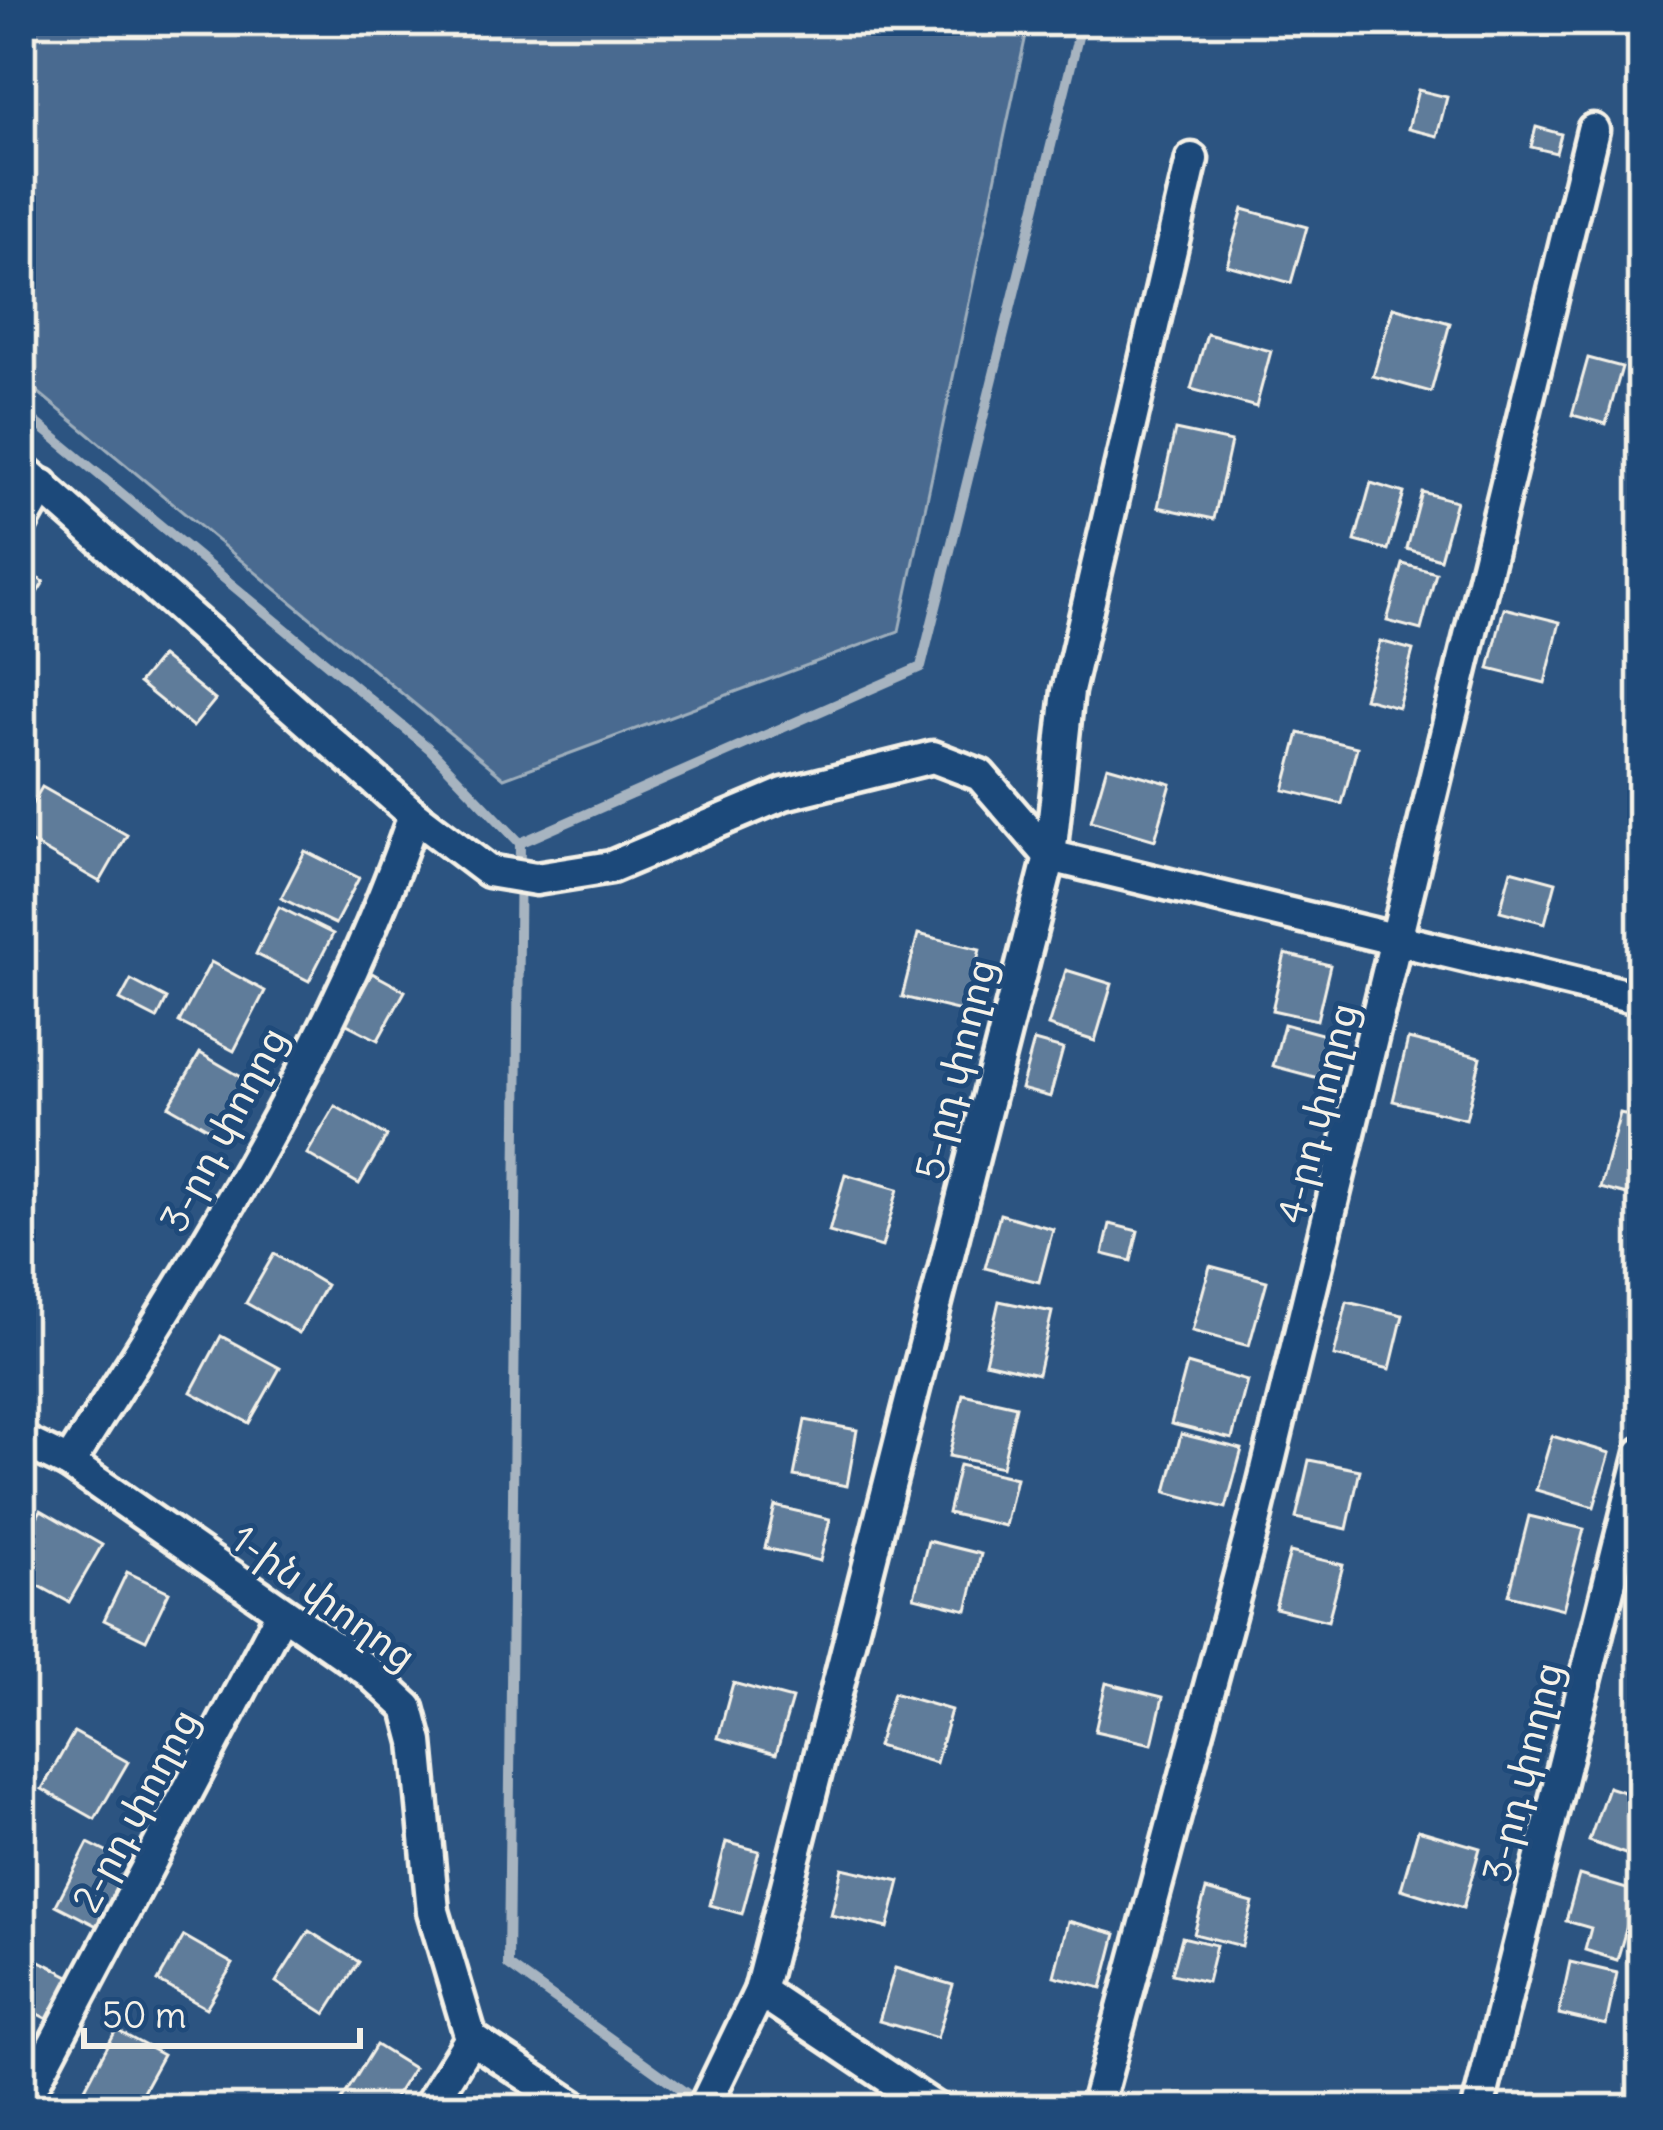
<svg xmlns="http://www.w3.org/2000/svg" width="1663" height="2130" font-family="Delius,'Noto Sans Armenian',sans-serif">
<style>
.grass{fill:#496b90;stroke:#9eaebc;stroke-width:3}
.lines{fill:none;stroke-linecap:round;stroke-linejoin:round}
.stream{stroke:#a7b4c0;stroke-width:10}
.building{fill:#5e7b9a;stroke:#f4f1e8;stroke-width:3}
.minor-casing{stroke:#f4f1e8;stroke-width:39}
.minor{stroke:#1f4a7a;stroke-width:30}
.labels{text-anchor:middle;stroke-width:10;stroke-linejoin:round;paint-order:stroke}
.street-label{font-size:39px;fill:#f4f1e8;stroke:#1f4a7a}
</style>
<rect width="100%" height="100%" fill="#2c5481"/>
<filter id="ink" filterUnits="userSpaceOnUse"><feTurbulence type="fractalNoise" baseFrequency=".00833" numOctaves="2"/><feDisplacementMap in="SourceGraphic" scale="24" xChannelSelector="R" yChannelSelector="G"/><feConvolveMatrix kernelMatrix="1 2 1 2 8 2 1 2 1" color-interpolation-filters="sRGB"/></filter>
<g filter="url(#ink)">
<polygon class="grass" points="21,21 1029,21 899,631 504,778 21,378"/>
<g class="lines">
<g class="stream">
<polyline points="21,410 430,749 520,843 508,1965 693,2098"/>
<polyline points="520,843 921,667 1082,21"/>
</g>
</g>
<g class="building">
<polygon points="1418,90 1447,97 1437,136 1408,129"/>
<polygon points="1536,127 1561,134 1556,153 1531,147"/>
<polygon points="1243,209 1307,227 1291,283 1227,265"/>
<polygon points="1393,307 1450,323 1431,392 1373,376"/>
<polygon points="1207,334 1271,351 1256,407 1191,389"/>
<polygon points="1588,358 1622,367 1606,424 1572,415"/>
<polygon points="1175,430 1231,442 1214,519 1158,507"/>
<polygon points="1371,483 1404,493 1388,550 1355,541"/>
<polygon points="1422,492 1456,501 1440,559 1407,549"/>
<polygon points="1403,564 1436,573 1421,630 1387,621"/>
<polygon points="28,572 44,582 21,618 21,583"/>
<polygon points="1504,608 1560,622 1545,683 1489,669"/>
<polygon points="1380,641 1413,650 1398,707 1364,698"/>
<polygon points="161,656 215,700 193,727 139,683"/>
<polygon points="1299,733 1357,747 1342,804 1284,790"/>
<polygon points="1107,766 1171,784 1155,840 1091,821"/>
<polygon points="42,787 127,835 100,882 21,837 21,823"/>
<polygon points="305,851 359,878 335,924 281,898"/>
<polygon points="1511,870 1556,882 1545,923 1500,911"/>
<polygon points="279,907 333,934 309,981 256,954"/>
<polygon points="918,934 980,949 965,1012 902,997"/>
<polygon points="1285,954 1330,965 1317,1020 1272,1010"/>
<polygon points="211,962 265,991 234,1051 179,1022"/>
<polygon points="1066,970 1112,984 1095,1041 1048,1026"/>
<polygon points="372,973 405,991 378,1040 345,1023"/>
<polygon points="131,980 167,999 157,1019 120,1000"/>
<polygon points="1284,1024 1329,1036 1318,1078 1273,1066"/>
<polygon points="1408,1039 1481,1057 1466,1119 1393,1101"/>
<polygon points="1034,1041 1063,1049 1050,1097 1021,1089"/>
<polygon points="200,1053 255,1085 225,1138 169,1106"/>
<polygon points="335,1106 387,1136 359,1184 307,1154"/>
<polygon points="1620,1113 1642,1118 1642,1199 1600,1188"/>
<polygon points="845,1174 898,1189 882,1247 829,1232"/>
<polygon points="1000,1214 1053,1229 1039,1282 985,1268"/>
<polygon points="1110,1224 1138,1231 1131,1261 1103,1254"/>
<polygon points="274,1254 326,1285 299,1333 246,1303"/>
<polygon points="1210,1266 1267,1281 1249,1346 1192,1331"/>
<polygon points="999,1301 1052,1312 1038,1374 985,1362"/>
<polygon points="1347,1302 1403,1315 1390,1369 1334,1356"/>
<polygon points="221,1336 280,1368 249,1423 191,1392"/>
<polygon points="1187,1364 1247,1381 1232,1439 1171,1424"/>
<polygon points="963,1394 1016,1406 1002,1467 949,1456"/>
<polygon points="805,1420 857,1430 847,1486 794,1476"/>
<polygon points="1181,1434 1242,1449 1226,1508 1166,1492"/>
<polygon points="1552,1436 1610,1453 1594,1507 1536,1490"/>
<polygon points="1309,1460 1360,1470 1347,1529 1296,1518"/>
<polygon points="959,1465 1016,1478 1005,1526 948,1513"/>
<polygon points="775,1506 830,1519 820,1561 765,1548"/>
<polygon points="41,1510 102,1545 69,1602 21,1576 21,1545"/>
<polygon points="1529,1516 1584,1529 1563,1609 1509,1595"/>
<polygon points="928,1541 981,1554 967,1610 914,1597"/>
<polygon points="1290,1552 1343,1565 1328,1621 1275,1608"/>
<polygon points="127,1572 169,1592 146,1640 104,1620"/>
<polygon points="733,1683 792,1699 776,1754 718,1738"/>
<polygon points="1106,1683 1163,1697 1152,1744 1095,1731"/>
<polygon points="893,1693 951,1710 936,1763 877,1746"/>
<polygon points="74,1732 128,1762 95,1819 42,1789"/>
<polygon points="1608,1787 1642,1798 1642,1860 1589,1841"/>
<polygon points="1418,1830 1480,1848 1463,1908 1401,1889"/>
<polygon points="726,1842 759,1851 742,1914 710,1905"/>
<polygon points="88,1843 134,1866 101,1928 56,1905"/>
<polygon points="842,1868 900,1881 888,1928 831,1915"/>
<polygon points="1579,1875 1637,1892 1617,1960 1585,1950 1591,1928 1566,1921"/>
<polygon points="1206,1890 1253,1903 1242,1946 1194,1934"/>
<polygon points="1068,1921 1116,1934 1102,1988 1054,1976"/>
<polygon points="309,1931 359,1962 326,2014 276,1982"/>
<polygon points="184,1936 233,1964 206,2008 158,1981"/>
<polygon points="1182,1937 1216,1945 1207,1982 1172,1974"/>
<polygon points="21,1951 73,1978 51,2021 21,2005"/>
<polygon points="1570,1962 1617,1973 1606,2025 1559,2014"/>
<polygon points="895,1968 953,1985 937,2038 879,2021"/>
<polygon points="116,2030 163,2055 133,2109 85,2088"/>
<polygon points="376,2045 413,2068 387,2109 336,2109"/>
</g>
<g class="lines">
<defs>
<g id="minor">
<polyline points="21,468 414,815 488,871 536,879 611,867 784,794 933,757 980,775 1050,856 1642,999"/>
<polyline points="21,524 43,485"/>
<polyline points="21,1440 69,1463 368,1671 408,1708 417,1742 433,1911 471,2038 427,2109"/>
<path d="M69,1463C199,1260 336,1044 414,815"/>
<polyline points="760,1991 936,2109"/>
<polyline points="471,2038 578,2109"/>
<polyline points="21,2107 282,1612"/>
<polyline points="703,2109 760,1991 1050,856 1068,691 1192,159"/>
<polyline points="1096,2109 1255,1519 1593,130"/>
<polyline points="1478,2109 1642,1453"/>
</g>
</defs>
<use href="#minor" class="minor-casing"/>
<use href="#minor" class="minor"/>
</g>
</g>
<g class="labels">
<g class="street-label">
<text transform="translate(955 1069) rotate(-76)" y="14">5-րդ փողոց</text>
<text transform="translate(1317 1113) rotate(-76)" y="14">4-րդ փողոց</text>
<text transform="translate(223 1129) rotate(-62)" y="14">3-րդ փողոց</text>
<text transform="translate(324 1597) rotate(36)" y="14">1-ին փողոց</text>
<text transform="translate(1522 1772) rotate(-76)" y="14">3-րդ փողոց</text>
<text transform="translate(135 1810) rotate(-62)" y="14">2-րդ փողոց</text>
</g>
</g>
<rect width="1663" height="2130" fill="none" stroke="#1f4a7a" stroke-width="72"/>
<rect x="36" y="36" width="1591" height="2058" fill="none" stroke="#f4f1e8" stroke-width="4.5" filter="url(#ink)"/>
<path d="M84 2028v18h276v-18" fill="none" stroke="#f4f1e8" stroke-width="6"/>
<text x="102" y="2028" font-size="36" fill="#f4f1e8" stroke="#1f4a7a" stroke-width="9" paint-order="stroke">50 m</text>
</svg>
